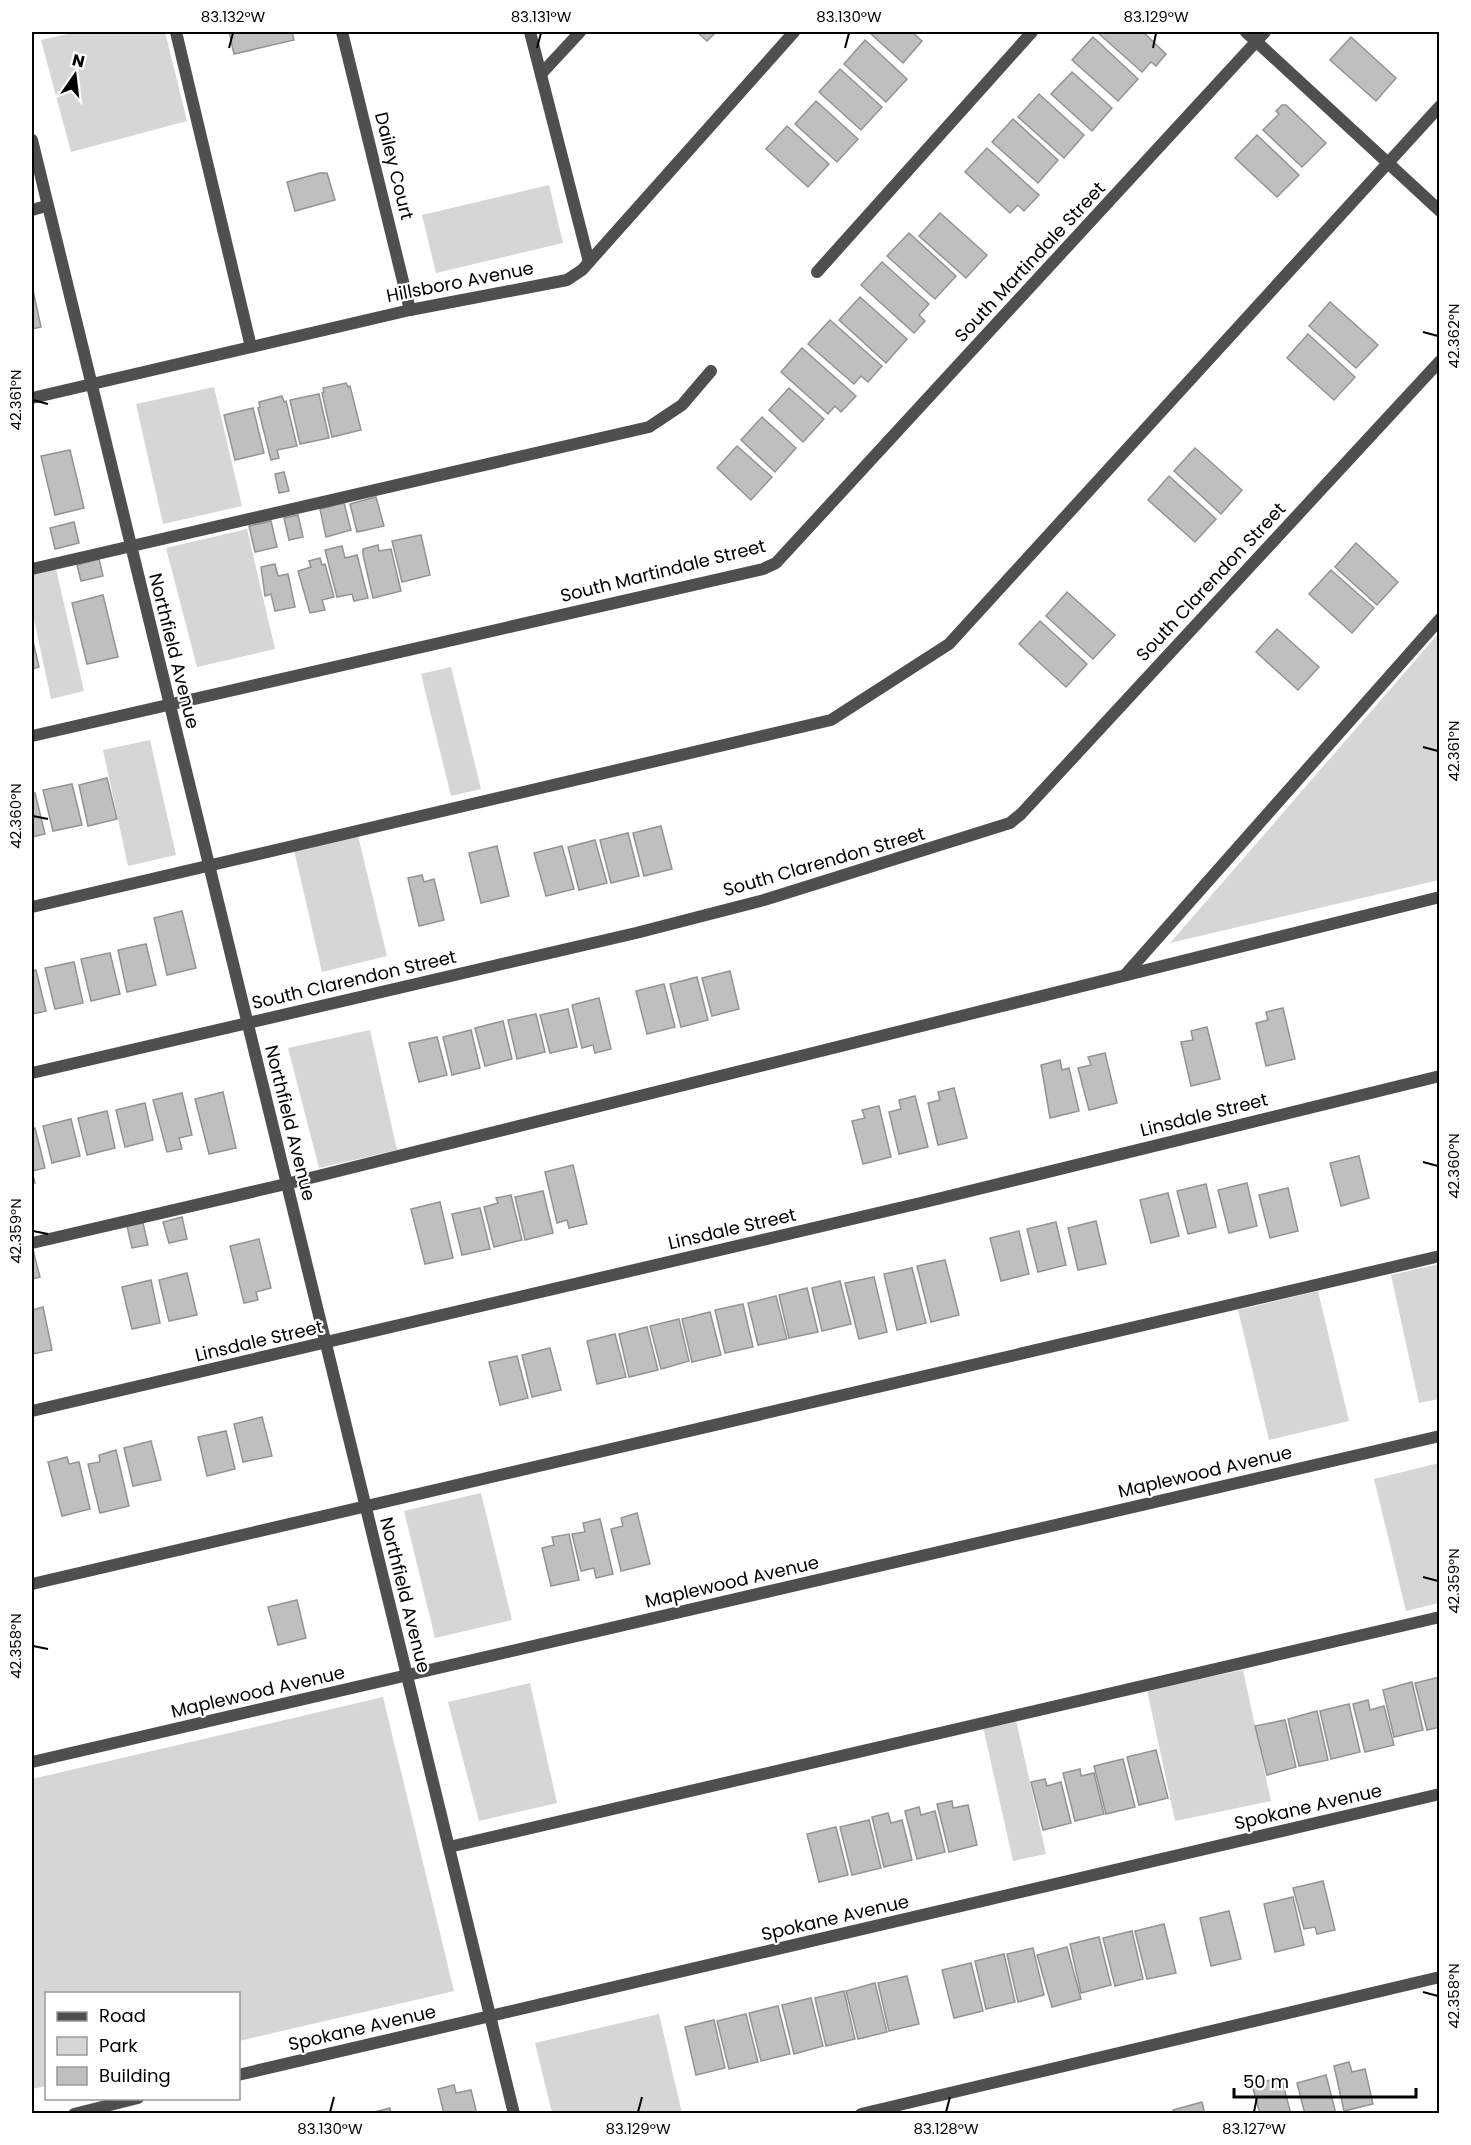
<svg xmlns="http://www.w3.org/2000/svg" width="1471" height="2145" font-family="Poppins,sans-serif">
<style>
.green{fill:#d6d6d6}
.building{fill:#bfbfbf;stroke:#939393;stroke-width:1.5}
.lines{fill:none;stroke-linecap:round;stroke-linejoin:round}
.lane{stroke:#4f4f4f;stroke-width:12}
.street{stroke:#4f4f4f;stroke-width:12}
.ticks{fill:none;stroke:#000;stroke-width:2}
.labels{text-anchor:middle;stroke-width:4.5;stroke-linejoin:round;paint-order:stroke}
.street-label{font-size:18px;fill:#000;stroke:#fff}
.neatline{fill:none;stroke:#000;stroke-width:2}
.ticks-label{font-size:15px;text-anchor:middle;fill:#000}
</style>
<rect width="100%" height="100%" fill="#fff"/>
<g class="green">
<polygon points="77,32 165,32 187,121 71,152 41,40"/>
<polygon points="549,185 563,243 436,273 422,215"/>
<polygon points="214,387 242,506 163,524 136,404"/>
<polygon points="247,529 275,649 197,667 166,548"/>
<polygon points="56,569 84,691 51,699 32,610 32,575"/>
<polygon points="1439,633 1439,880 1170,943"/>
<polygon points="451,667 481,789 451,796 421,674"/>
<polygon points="150,740 176,855 128,866 103,750"/>
<polygon points="358,836 387,956 322,972 294,850"/>
<polygon points="370,1030 397,1150 319,1168 288,1048"/>
<polygon points="1439,1264 1439,1399 1419,1403 1391,1275"/>
<polygon points="1318,1291 1349,1421 1269,1440 1238,1310"/>
<polygon points="1439,1463 1439,1603 1406,1611 1374,1479"/>
<polygon points="481,1493 512,1620 435,1638 404,1511"/>
<polygon points="1243,1670 1271,1801 1175,1821 1147,1690"/>
<polygon points="530,1683 557,1803 479,1821 448,1702"/>
<polygon points="383,1697 454,1991 239,2041 238,1994 46,1994 46,2086 32,2089 32,1779"/>
<polygon points="1016,1720 1046,1854 1013,1861 983,1727"/>
<polygon points="659,2014 682,2113 552,2113 535,2043"/>
</g>
<g class="building">
<polygon points="229,32 292,32 294,40 234,54"/>
<polygon points="697,32 716,32 707,41"/>
<polygon points="873,32 912,32 922,41 903,63 871,34"/>
<polygon points="1097,32 1143,32 1166,54 1156,66 1151,62 1142,72"/>
<polygon points="1093,37 1138,79 1118,101 1072,60"/>
<polygon points="1351,37 1396,78 1376,101 1330,60"/>
<polygon points="865,40 907,79 886,102 844,64"/>
<polygon points="840,69 882,107 861,130 819,92"/>
<polygon points="1072,72 1112,108 1092,131 1051,94"/>
<polygon points="1039,94 1084,135 1064,158 1018,117"/>
<polygon points="816,101 858,139 837,162 795,124"/>
<polygon points="1282,105 1286,105 1326,143 1302,167 1263,130 1279,114 1276,111"/>
<polygon points="1013,119 1058,160 1038,183 992,142"/>
<polygon points="787,126 829,164 808,187 766,149"/>
<polygon points="1257,135 1299,175 1277,197 1235,158"/>
<polygon points="987,148 1039,195 1024,211 1018,205 1010,213 965,172"/>
<polygon points="320,173 327,173 335,200 295,211 287,182"/>
<polygon points="940,213 987,255 966,278 919,236"/>
<polygon points="909,233 956,276 935,299 887,256"/>
<polygon points="882,262 929,304 919,315 925,321 914,333 861,285"/>
<polygon points="32,286 41,327 32,329"/>
<polygon points="860,297 907,339 886,363 839,320"/>
<polygon points="1330,302 1378,345 1356,368 1309,326"/>
<polygon points="830,320 882,366 868,382 861,376 854,384 808,344"/>
<polygon points="1308,334 1355,377 1334,400 1287,358"/>
<polygon points="802,348 856,396 841,412 835,406 828,414 781,372"/>
<polygon points="346,383 348,387 350,386 361,430 332,437 322,393 324,392 323,388"/>
<polygon points="789,388 824,419 803,442 769,410"/>
<polygon points="319,394 329,438 300,444 290,400"/>
<polygon points="282,396 284,402 286,401 297,446 277,450 279,458 271,460 258,408 260,407 259,402"/>
<polygon points="253,408 264,453 235,460 224,415"/>
<polygon points="762,417 796,448 775,472 741,440"/>
<polygon points="737,446 772,477 751,500 717,468"/>
<polygon points="1195,448 1242,490 1221,514 1174,471"/>
<polygon points="70,450 84,508 55,515 41,456"/>
<polygon points="284,472 289,491 279,493 275,474"/>
<polygon points="1169,476 1216,519 1195,542 1148,500"/>
<polygon points="376,497 384,526 357,532 350,504"/>
<polygon points="344,503 351,530 326,537 320,509"/>
<polygon points="298,515 303,537 289,540 284,518"/>
<polygon points="271,521 277,547 255,552 249,526"/>
<polygon points="74,522 79,543 55,549 50,528"/>
<polygon points="421,535 430,575 402,582 392,541"/>
<polygon points="1356,543 1398,582 1377,605 1335,567"/>
<polygon points="378,545 379,551 391,549 401,591 373,598 363,555 363,549"/>
<polygon points="342,546 345,558 357,555 368,598 354,601 352,594 337,597 325,550"/>
<polygon points="320,558 322,565 325,564 334,597 322,600 325,610 310,613 298,571 311,567 309,561"/>
<polygon points="99,559 103,576 81,581 77,565"/>
<polygon points="275,564 278,576 288,574 295,607 275,611 271,594 265,596 261,567"/>
<polygon points="1331,570 1374,608 1352,633 1309,594"/>
<polygon points="1067,592 1115,635 1093,659 1046,616"/>
<polygon points="103,595 118,657 87,664 72,603"/>
<polygon points="1040,621 1087,664 1066,687 1019,644"/>
<polygon points="1277,629 1319,667 1298,690 1256,652"/>
<polygon points="32,637 39,667 32,669"/>
<polygon points="107,778 117,819 88,826 79,785"/>
<polygon points="72,784 82,825 53,831 43,790"/>
<polygon points="35,793 45,834 32,837 32,794"/>
<polygon points="661,826 672,869 644,876 633,833"/>
<polygon points="628,833 639,876 611,883 600,840"/>
<polygon points="595,840 607,883 579,890 568,847"/>
<polygon points="497,846 509,896 481,903 469,853"/>
<polygon points="562,846 574,889 546,896 534,853"/>
<polygon points="422,875 424,882 434,879 444,920 419,926 408,878"/>
<polygon points="182,911 196,968 167,975 154,918"/>
<polygon points="146,944 156,985 127,992 118,950"/>
<polygon points="110,953 120,994 91,1001 81,959"/>
<polygon points="74,962 83,1003 55,1009 45,968"/>
<polygon points="36,970 46,1011 32,1014 32,971"/>
<polygon points="730,971 739,1009 712,1016 702,978"/>
<polygon points="697,977 708,1020 681,1027 670,984"/>
<polygon points="664,984 675,1027 647,1034 636,991"/>
<polygon points="599,998 611,1049 595,1053 593,1045 582,1048 572,1005"/>
<polygon points="1283,1008 1295,1059 1266,1066 1256,1023 1268,1020 1266,1012"/>
<polygon points="568,1009 577,1047 550,1053 540,1015"/>
<polygon points="536,1014 545,1052 517,1059 508,1020"/>
<polygon points="503,1021 512,1059 485,1066 475,1028"/>
<polygon points="1207,1027 1220,1079 1191,1086 1181,1042 1193,1040 1191,1031"/>
<polygon points="471,1030 480,1068 452,1075 443,1037"/>
<polygon points="437,1037 447,1075 419,1082 409,1043"/>
<polygon points="1105,1053 1117,1103 1089,1110 1078,1068 1091,1065 1088,1057"/>
<polygon points="1060,1060 1062,1070 1069,1068 1079,1111 1050,1118 1041,1065"/>
<polygon points="954,1088 967,1138 938,1145 928,1103 940,1100 938,1092"/>
<polygon points="223,1092 236,1148 209,1154 195,1099"/>
<polygon points="182,1093 192,1135 179,1138 182,1149 167,1152 153,1100"/>
<polygon points="915,1096 928,1147 899,1154 889,1112 901,1109 899,1100"/>
<polygon points="145,1103 153,1140 125,1147 116,1110"/>
<polygon points="879,1106 891,1157 863,1164 852,1121 865,1118 862,1110"/>
<polygon points="107,1111 115,1148 87,1155 78,1118"/>
<polygon points="71,1119 80,1156 52,1163 43,1126"/>
<polygon points="35,1128 45,1168 32,1171 35,1183 32,1183 32,1129"/>
<polygon points="1359,1156 1369,1198 1341,1206 1330,1163"/>
<polygon points="573,1165 587,1224 569,1228 567,1220 557,1223 545,1172"/>
<polygon points="1247,1183 1257,1226 1229,1233 1218,1190"/>
<polygon points="1206,1184 1216,1227 1188,1234 1177,1191"/>
<polygon points="1288,1188 1298,1231 1270,1238 1259,1195"/>
<polygon points="543,1191 553,1233 525,1240 515,1197"/>
<polygon points="1168,1193 1179,1236 1151,1243 1140,1200"/>
<polygon points="511,1195 522,1240 494,1247 484,1207 498,1203 496,1198"/>
<polygon points="440,1202 453,1258 425,1264 411,1209"/>
<polygon points="480,1208 490,1249 462,1255 452,1214"/>
<polygon points="182,1217 187,1239 169,1243 163,1222"/>
<polygon points="1096,1221 1106,1264 1078,1270 1068,1228"/>
<polygon points="1056,1222 1066,1265 1038,1272 1027,1229"/>
<polygon points="143,1223 148,1245 132,1248 127,1226"/>
<polygon points="1019,1231 1029,1274 1001,1281 990,1238"/>
<polygon points="259,1239 271,1288 256,1292 258,1300 244,1303 230,1246"/>
<polygon points="33,1250 40,1277 32,1279 32,1251"/>
<polygon points="945,1260 959,1315 931,1322 917,1266"/>
<polygon points="912,1268 926,1323 897,1330 884,1274"/>
<polygon points="187,1273 197,1315 169,1321 159,1280"/>
<polygon points="874,1277 887,1332 859,1339 845,1283"/>
<polygon points="151,1280 160,1323 132,1329 122,1287"/>
<polygon points="840,1281 851,1324 822,1331 812,1288"/>
<polygon points="807,1288 818,1332 789,1338 779,1295"/>
<polygon points="776,1296 787,1339 758,1345 748,1303"/>
<polygon points="743,1304 753,1347 725,1353 715,1310"/>
<polygon points="43,1307 52,1350 32,1354 32,1310"/>
<polygon points="710,1312 721,1355 692,1362 682,1319"/>
<polygon points="679,1319 689,1361 661,1369 650,1326"/>
<polygon points="647,1327 658,1370 629,1377 619,1334"/>
<polygon points="615,1334 626,1377 597,1384 587,1341"/>
<polygon points="550,1348 561,1390 532,1397 522,1355"/>
<polygon points="517,1356 528,1398 500,1405 489,1362"/>
<polygon points="262,1417 272,1456 243,1462 234,1424"/>
<polygon points="226,1431 235,1469 207,1476 198,1437"/>
<polygon points="151,1441 161,1480 133,1486 124,1448"/>
<polygon points="116,1450 129,1506 100,1513 88,1464 100,1462 99,1455"/>
<polygon points="67,1457 69,1464 79,1462 90,1509 62,1516 48,1462"/>
<polygon points="637,1513 650,1564 621,1571 611,1529 623,1526 621,1518"/>
<polygon points="600,1519 613,1574 596,1578 594,1568 581,1571 572,1534 585,1532 583,1523"/>
<polygon points="569,1534 579,1580 551,1586 542,1548 554,1545 552,1537"/>
<polygon points="297,1600 306,1638 278,1645 268,1607"/>
<polygon points="1440,1677 1440,1727 1427,1730 1415,1683"/>
<polygon points="1412,1682 1423,1730 1394,1737 1383,1690"/>
<polygon points="1368,1700 1370,1710 1384,1706 1394,1745 1365,1752 1353,1704"/>
<polygon points="1349,1704 1360,1752 1331,1759 1320,1711"/>
<polygon points="1317,1711 1328,1760 1299,1766 1288,1719"/>
<polygon points="1285,1720 1296,1767 1267,1775 1255,1726"/>
<polygon points="1156,1750 1168,1798 1139,1805 1127,1757"/>
<polygon points="1123,1759 1135,1807 1106,1814 1094,1766"/>
<polygon points="1080,1769 1081,1776 1094,1773 1104,1814 1075,1821 1063,1773"/>
<polygon points="1045,1779 1047,1786 1061,1782 1071,1823 1043,1830 1031,1782"/>
<polygon points="952,1801 953,1808 968,1805 977,1845 949,1852 937,1804"/>
<polygon points="919,1807 921,1815 935,1811 945,1852 917,1859 905,1811"/>
<polygon points="888,1813 891,1823 902,1820 912,1860 884,1867 872,1817"/>
<polygon points="869,1820 881,1868 852,1875 840,1827"/>
<polygon points="836,1827 848,1875 819,1882 807,1834"/>
<polygon points="1323,1881 1335,1930 1317,1934 1315,1927 1304,1929 1293,1888"/>
<polygon points="1293,1897 1304,1945 1275,1952 1264,1904"/>
<polygon points="1229,1911 1241,1959 1211,1966 1200,1918"/>
<polygon points="1164,1924 1176,1973 1147,1979 1135,1931"/>
<polygon points="1132,1931 1143,1979 1115,1986 1103,1938"/>
<polygon points="1099,1937 1111,1985 1081,1993 1070,1944"/>
<polygon points="1067,1947 1081,1999 1052,2007 1037,1955"/>
<polygon points="1033,1948 1044,1995 1018,2002 1007,1954"/>
<polygon points="1004,1954 1015,2002 986,2009 975,1961"/>
<polygon points="971,1963 983,2011 954,2018 942,1970"/>
<polygon points="907,1976 919,2024 889,2031 878,1983"/>
<polygon points="875,1983 887,2032 858,2039 846,1991"/>
<polygon points="844,1991 855,2039 826,2046 815,1998"/>
<polygon points="811,1998 823,2046 794,2054 782,2005"/>
<polygon points="778,2006 790,2054 761,2061 749,2013"/>
<polygon points="746,2014 758,2062 729,2069 717,2021"/>
<polygon points="714,2020 725,2068 696,2075 685,2027"/>
<polygon points="1349,2062 1352,2072 1365,2069 1373,2104 1344,2111 1334,2066"/>
<polygon points="1326,2075 1336,2114 1305,2114 1297,2083"/>
<polygon points="1281,2077 1291,2114 1260,2114 1252,2085"/>
<polygon points="454,2085 456,2093 471,2090 477,2114 444,2114 438,2089"/>
<polygon points="1202,2102 1205,2114 1174,2114 1173,2110"/>
<polygon points="390,2108 391,2114 367,2114"/>
</g>
<g class="lines">
<g class="lane">
<polyline points="176,32 251,347"/>
<polyline points="530,32 589,262"/>
<polyline points="541,74 580,32"/>
<polyline points="32,210 46,206"/>
<polyline points="817,272 1032,32"/>
<polyline points="32,569 649,427 682,405 711,371"/>
<polyline points="32,907 831,720 949,644 1440,106"/>
<polyline points="1125,975 1440,619"/>
<polyline points="32,1243 286,1184 1440,897"/>
<polyline points="32,1584 1440,1256"/>
<polyline points="449,1847 1440,1617"/>
<polyline points="861,2114 1440,1977"/>
</g>
<g class="street">
<polyline points="342,32 410,310"/>
<polyline points="1246,32 1440,211"/>
<polyline points="32,140 514,2114"/>
<polyline points="32,398 410,310 567,280 582,270 794,32"/>
<polyline points="32,736 763,569 776,563 1265,32"/>
<polyline points="32,1073 636,933 764,900 1010,823 1021,814 1440,361"/>
<polyline points="32,1411 929,1201 1440,1076"/>
<polyline points="32,1762 1440,1436"/>
<polyline points="238,2075 1440,1794"/>
<polyline points="74,2114 138,2098"/>
</g>
</g>
<path class="ticks" d="M229,48L233,33M537,48L541,33M845,48L849,33M1153,48L1156,33M1423,332L1438,336M33,400L48,404M1423,747L1438,751M33,816L48,819M1423,1162L1438,1166M33,1231L48,1234M1423,1577L1438,1581M33,1646L48,1649M1423,1992L1438,1996M330,2112L334,2097M638,2112L642,2097M946,2112L950,2097M1254,2112L1257,2097"/>
<g class="labels">
<g class="street-label">
<text transform="translate(394 166) rotate(76)" y="6">Dailey Court</text>
<text transform="translate(1030 262) rotate(-47)" y="6">South Martindale Street</text>
<text transform="translate(460 282) rotate(-11)" y="6">Hillsboro Avenue</text>
<text transform="translate(663 571) rotate(-14)" y="6">South Martindale Street</text>
<text transform="translate(1211 582) rotate(-47)" y="6">South Clarendon Street</text>
<text transform="translate(174 651) rotate(76)" y="6">Northfield Avenue</text>
<text transform="translate(824 862) rotate(-16)" y="6">South Clarendon Street</text>
<text transform="translate(354 980) rotate(-13)" y="6">South Clarendon Street</text>
<text transform="translate(1204 1115) rotate(-14)" y="6">Linsdale Street</text>
<text transform="translate(290 1123) rotate(76)" y="6">Northfield Avenue</text>
<text transform="translate(732 1229) rotate(-13)" y="6">Linsdale Street</text>
<text transform="translate(259 1341) rotate(-13)" y="6">Linsdale Street</text>
<text transform="translate(1205 1472) rotate(-13)" y="6">Maplewood Avenue</text>
<text transform="translate(732 1582) rotate(-13)" y="6">Maplewood Avenue</text>
<text transform="translate(405 1595) rotate(76)" y="6">Northfield Avenue</text>
<text transform="translate(258 1692) rotate(-13)" y="6">Maplewood Avenue</text>
<text transform="translate(1308 1807) rotate(-13)" y="6">Spokane Avenue</text>
<text transform="translate(835 1918) rotate(-13)" y="6">Spokane Avenue</text>
<text transform="translate(362 2028) rotate(-13)" y="6">Spokane Avenue</text>
</g>
</g>
<rect width="1471" height="2145" fill="none" stroke="#ffffff" stroke-width="66"/>
<rect x="45" y="1992" width="195" height="108" fill="#ffffff" stroke="#999999" stroke-width="1.5"/>
<rect x="57" y="2012" width="30" height="9" fill="#4f4f4f" stroke="#999999" stroke-width="1.5"/>
<text x="99" y="2022" font-size="18" fill="#000000">Road</text>
<rect x="57" y="2037" width="30" height="18" fill="#d6d6d6" stroke="#999999" stroke-width="1.5"/>
<text x="99" y="2052" font-size="18" fill="#000000">Park</text>
<rect x="57" y="2067" width="30" height="18" fill="#bfbfbf" stroke="#999999" stroke-width="1.5"/>
<text x="99" y="2082" font-size="18" fill="#000000">Building</text>
<g transform="translate(75 75) rotate(14)" stroke="#ffffff" stroke-width="4.5" paint-order="stroke">
<path d="M0-4.5L10 22L0 15L-10 22Z" fill="#000000"/>
<text y="-9" font-size="16" font-weight="bold" text-anchor="middle" fill="#000000">N</text>
</g>
<path d="M1234 2088v9h182v-9" fill="none" stroke="#000000" stroke-width="3"/>
<text x="1243" y="2088" font-size="18" fill="#000000" stroke="#ffffff" stroke-width="4.5" paint-order="stroke">50 m</text>
<rect x="33" y="33" width="1405" height="2079" class="neatline"/>
<g class="ticks-label">
<text x="233" y="22">83.132°W</text>
<text x="541" y="22">83.131°W</text>
<text x="849" y="22">83.130°W</text>
<text x="1156" y="22">83.129°W</text>
<text transform="translate(1454 336) rotate(-90)" y="5">42.362°N</text>
<text transform="translate(16 400) rotate(-90)" y="5">42.361°N</text>
<text transform="translate(1454 751) rotate(-90)" y="5">42.361°N</text>
<text transform="translate(16 816) rotate(-90)" y="5">42.360°N</text>
<text transform="translate(1454 1166) rotate(-90)" y="5">42.360°N</text>
<text transform="translate(16 1231) rotate(-90)" y="5">42.359°N</text>
<text transform="translate(1454 1581) rotate(-90)" y="5">42.359°N</text>
<text transform="translate(16 1646) rotate(-90)" y="5">42.358°N</text>
<text transform="translate(1454 1996) rotate(-90)" y="5">42.358°N</text>
<text x="330" y="2134">83.130°W</text>
<text x="638" y="2134">83.129°W</text>
<text x="946" y="2134">83.128°W</text>
<text x="1254" y="2134">83.127°W</text>
</g>
</svg>
